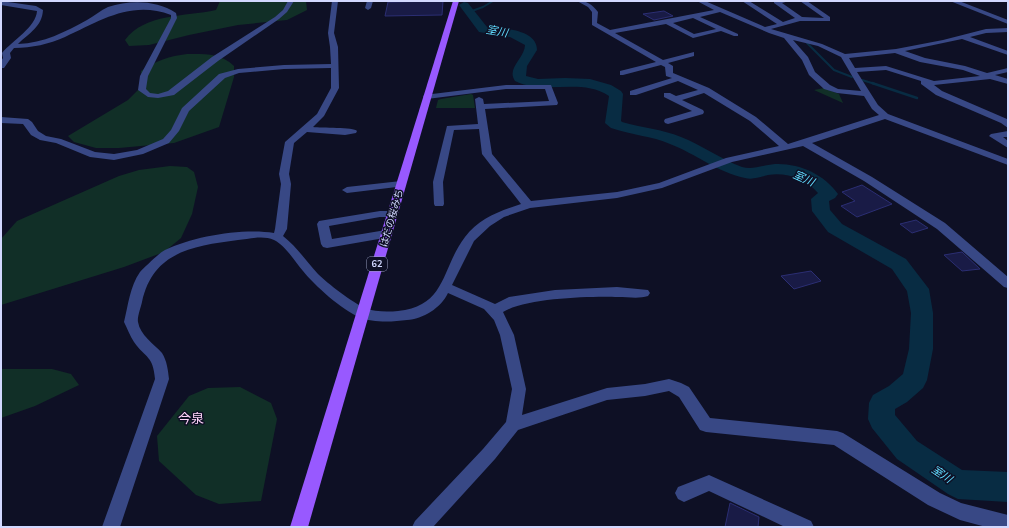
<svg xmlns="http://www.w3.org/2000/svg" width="1009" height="528" font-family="Mulish,'Noto Sans JP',sans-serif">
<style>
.green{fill:#112f27}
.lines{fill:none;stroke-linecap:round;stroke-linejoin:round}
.stream-far1{stroke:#082c43;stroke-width:2}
.stream{stroke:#082c43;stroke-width:2.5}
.river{fill:#082c43;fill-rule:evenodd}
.building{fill:#191b46;stroke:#2b2e73}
.minor{fill:#384885;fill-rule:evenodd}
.major{fill:#9859ff;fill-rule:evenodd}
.labels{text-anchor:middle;stroke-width:3;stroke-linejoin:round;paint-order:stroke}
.shield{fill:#0e1025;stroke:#979cbe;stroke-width:1}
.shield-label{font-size:9px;font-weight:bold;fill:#d2d8ff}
.street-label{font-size:10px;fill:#d2d8ff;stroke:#0e1025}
.water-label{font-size:11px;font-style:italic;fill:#60dcff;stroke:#0e1025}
.near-neighbourhood-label{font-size:13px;fill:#ffd4fa;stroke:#0e1025}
</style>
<rect width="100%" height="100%" fill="#0e1025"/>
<g class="green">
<path d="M220,1H306L307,10L287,20L238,25L189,35L149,45L129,46L125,40C145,13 185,17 216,10Z"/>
<path d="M187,54C205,54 221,53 234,66V77L219,127L174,143L119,148H96L74,142L68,136L128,100L141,87V71C155,61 170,56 187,54Z"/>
<polygon points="824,88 839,94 843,103 814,90"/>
<polygon points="471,94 473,95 475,108 436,108 438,100 441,99"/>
<polygon points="170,166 187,167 194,172 198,187 192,214 181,238 164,252 124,267 1,305 1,239 17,221 119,176 139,170"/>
<polygon points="1,369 52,369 71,374 79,385 35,406 1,418"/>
<polygon points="240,387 271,403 277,419 261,501 219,504 196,495 159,461 157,436 189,396 208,388"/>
</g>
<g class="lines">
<g class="stream-far1">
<polyline points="469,12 483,7 493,1"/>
<polyline points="807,43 834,70 852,77"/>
<polyline points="862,80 875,84"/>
</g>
<polyline class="stream" points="872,83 917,98"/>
<path class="river" d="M464,2L468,3L487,27C502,28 537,29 537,50L527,66L526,76L538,79L565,78L590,79L611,85L621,91L623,94L621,121L622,122C642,128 662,129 681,137C702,145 720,159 742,167C753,170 763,165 775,164C799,163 824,174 838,194L835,198L829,201L830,210L842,224L906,259L929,289L933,313V349L927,380L923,388L907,402L895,409V415L917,441L962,470L1008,472V502L958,499L948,494L897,459L872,428L868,419L869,403L873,395L889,386L903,374L909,349L911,313L907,291L892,269L828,232L812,211L811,199L818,193C806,179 787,172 768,175C760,177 753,180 745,178C717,172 696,154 670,144C652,136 631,135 611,128L605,123L609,96C580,77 545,96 515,81C506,68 525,58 525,45L510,37L479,32L459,5Z"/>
</g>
<g class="building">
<polygon points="443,1 442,15 385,16 388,2"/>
<polygon points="664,11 673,16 654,20 643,14"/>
<polygon points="862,185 892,204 857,217 841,206 855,201 842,192"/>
<polygon points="916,220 928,228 912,233 900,224"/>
<polygon points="962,252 980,269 962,271 944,255"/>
<polygon points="811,271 821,281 794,289 781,276"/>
<polygon points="730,503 759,517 758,527 725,527"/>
</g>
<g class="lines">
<g class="minor">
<path d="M1,1L36,6L43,10C42,27 29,33 18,44C44,43 65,32 87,20C94,16 101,10 108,7C130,0 156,0 176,13L177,18L148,76L146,89L150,93L158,94L168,91L212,57L275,17L283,10L288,1H294L287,12L279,19L218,61L174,95L158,98L148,97L138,90L140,76L171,18V15C131,0 100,21 65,37C49,44 32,48 14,48L10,53L11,58L4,68H1V61L3,58L2,53C13,40 36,27 37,11L1,5Z"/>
<path d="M332,1H338L334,33L338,47L339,88L324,116L313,127C321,128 354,127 357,131L356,133L345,135L307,132L294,143L289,174L291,184L287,229L283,236C297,247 306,261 318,274C327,283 353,303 365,308C374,312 388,312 398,311C447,306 441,268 465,237C479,218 500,211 521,204L482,154L479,129L454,130L443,182L444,204L443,206H435L434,204L433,182L447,126L478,124L475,99L479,97L483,99L484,104L549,101L545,89H506L427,99L423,97L424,95L506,85H551L558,103L557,105L485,109L492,154L531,201L617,192L659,183L726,158L779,146L750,121L704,93L682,100L703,110L704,112L703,114L668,124L665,123L664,121L665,119L692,111L664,97V93H670L676,96L698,90L678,81L636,95H630V91L672,78L666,76L665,67L661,65L623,75H620V71L656,62L592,25V12L588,7L577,1C587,1 592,4 598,12L597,23L610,30L714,10L697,1H705L765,27L777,24L742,1H749L783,22L795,18L774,3V1H789L782,3L802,17L824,18L800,1H807L830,17V21H800L771,29L822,44L845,54L896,49L943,40L986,29L1008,28V32L986,33L970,37L1008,51V55L962,39L905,51L925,58L965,66L987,73L1008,68V72L995,75L1008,79V84L990,79L934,85L942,91L1007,119L1008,128L1001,123L936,95L921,84V81L886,70L857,72L878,105L888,114L1008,159V165L885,119L812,143L872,177L945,223L1008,277V288L1004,287L937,229L864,181L803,146L732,162L662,188L617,198L530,208L504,217L490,226L474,241L452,285L495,304L509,297L555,290L617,287L648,290L650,293L648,296C639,299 628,297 618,297C590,296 526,298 503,312L514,335L526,389L522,415L607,388L645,384L669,379L681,383L689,387L710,418L837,431L843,433L940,493L961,503L1008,515V527H986L960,520L928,505L834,445L706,432L700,430L679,397L669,391L645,396L607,400L518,430L495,459L433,527H412L415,521L483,449L506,422L512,389L500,335L494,320L484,309L448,293C441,308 423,319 407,320C392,322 373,323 359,317C342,310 314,285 303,271C295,262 286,246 274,240C263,235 249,239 238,240C194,246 153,251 142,302C141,307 137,317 138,322C140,335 154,344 162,353C167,361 168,370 169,379L120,527H102L155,379C153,355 146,359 134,342C130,336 127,328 124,322C128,306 130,286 140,272C145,267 159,253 165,250C194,236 243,228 274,233L275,229L281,184L279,174L285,142L317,114L331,88V68L284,69L239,73L225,78L189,111L179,131L169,143L143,154L114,160L90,157L56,143L40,140L31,135L23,124L1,123V117L28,119L32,122L38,131L46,136L61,139L95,152L114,154L137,150L163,139L171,130L182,108L219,74L238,69L284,65L331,64L330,47L328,33ZM720,12L769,33L784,38L802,60L809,75L824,89L837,93L864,96L872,109L879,115L788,144L756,117L709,88L673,73V66L668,63L694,56V52L663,60L615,33L666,24L693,38L721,31L734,36H738V34L700,17ZM693,18L716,29L694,34L673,23ZM793,40L818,46L841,57L861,91L838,89L830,85L815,72L808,57ZM895,53L920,62L963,70L980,76L934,81L886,66L855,68L849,58Z"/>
<polygon points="367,1 373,1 371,8 368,10 365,8"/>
<polygon points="950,1 959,1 1008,20 1008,24"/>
<polygon points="1008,131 1008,137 1003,137 1008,141 1008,148 989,136 991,134"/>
<polygon points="401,181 405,182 406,184 405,186 347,193 342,190 347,187"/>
<polygon points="380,211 391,211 396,214 391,217 380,217 329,226 332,239 386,230 390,231 392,234 390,237 327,248 323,247 321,244 317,224 319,221"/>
<polygon points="709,475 811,521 814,527 785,527 709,491 684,502 678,499 675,493 678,487"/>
</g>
<polygon class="major" points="453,1 459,1 308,527 290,527"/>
</g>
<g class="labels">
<rect class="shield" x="367" y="257" width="20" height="14" rx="3"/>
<g class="shield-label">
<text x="377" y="267">62</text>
</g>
<g class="street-label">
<text transform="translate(391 218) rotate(-74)" y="4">はだの桜みち</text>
</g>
<g class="water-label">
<text transform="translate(497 31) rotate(10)" y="4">室川</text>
<text transform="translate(804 178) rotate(24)" y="4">室川</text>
<text transform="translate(942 474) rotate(34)" y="4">室川</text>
</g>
<g class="near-neighbourhood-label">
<text x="191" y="423">今泉</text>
</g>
</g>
<rect width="1009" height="528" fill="none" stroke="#d2d8ff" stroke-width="4"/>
</svg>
